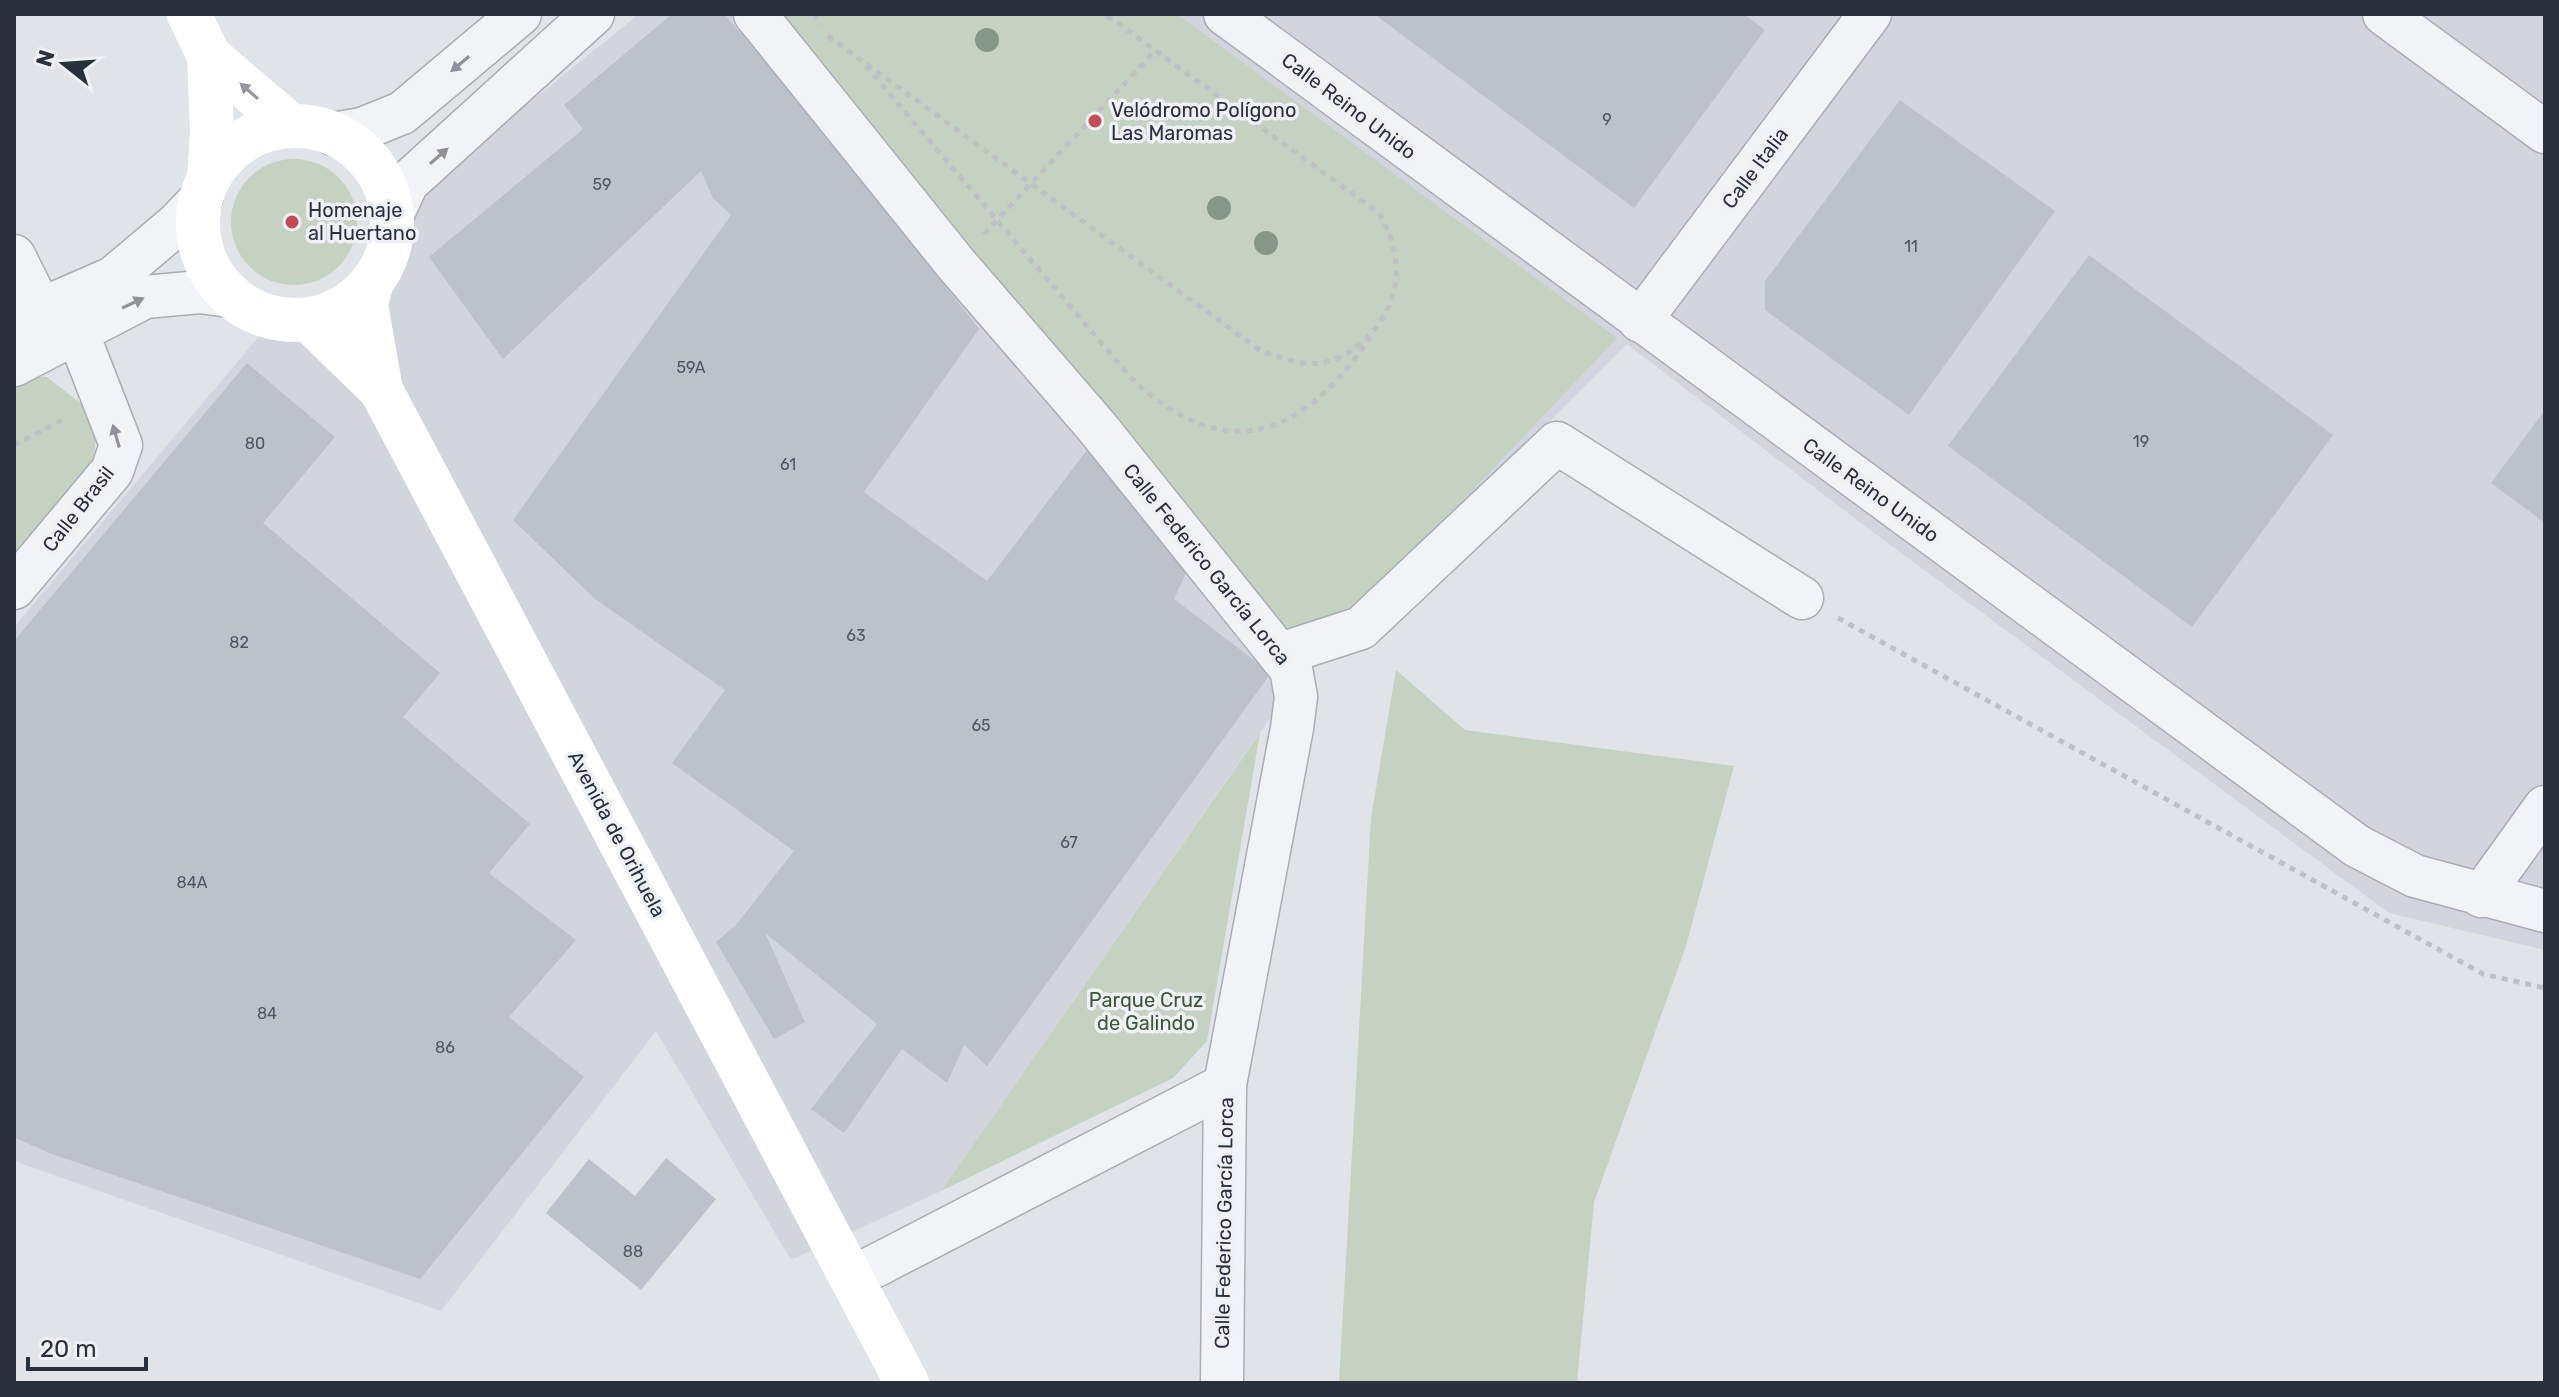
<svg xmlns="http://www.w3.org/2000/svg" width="2559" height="1397" font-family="Rubik,sans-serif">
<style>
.built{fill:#d2d5dd}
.green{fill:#c5d1c1}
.building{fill:#bdc1ca}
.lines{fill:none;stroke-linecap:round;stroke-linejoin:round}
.minor-casing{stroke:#a9adb5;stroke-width:45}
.path{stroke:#bec0c6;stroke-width:5;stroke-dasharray:6 6;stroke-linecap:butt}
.minor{stroke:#f2f3f6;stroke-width:42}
.secondary{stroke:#fff;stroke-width:44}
.tree{fill:#869787}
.oneway{fill:#8e929a}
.oneway2{fill:#94989e}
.poi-dot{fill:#c64b57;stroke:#eff1f6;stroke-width:3}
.labels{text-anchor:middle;stroke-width:7;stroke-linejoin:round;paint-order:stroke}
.number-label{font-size:16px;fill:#4e5461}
.street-label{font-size:20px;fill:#29303e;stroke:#eff1f6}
.poi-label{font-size:20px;fill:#29303e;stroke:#eff1f6;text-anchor:start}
.park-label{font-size:20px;fill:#3c5937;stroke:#eff1f6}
</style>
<rect width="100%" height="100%" fill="#e0e3e8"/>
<polygon class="built" points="639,14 2545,14 2545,950 2389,913 1866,527 1627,344 1306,666 941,1191 791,1260 656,1031 441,1311 14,1161 14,627 260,335 316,336 362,318 390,281 407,239 408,201"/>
<g class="green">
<polygon points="776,14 1177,14 1617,338 1306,666"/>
<circle cx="294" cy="222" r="63"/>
<polygon points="22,375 47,377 80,403 96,428 94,465 14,560 14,378"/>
<polygon points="1396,670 1465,730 1734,766 1686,946 1594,1202 1577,1383 1339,1383 1371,818"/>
<polygon points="1260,733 1207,1041 1173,1078 941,1191"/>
</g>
<g class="building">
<polygon points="672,14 724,14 788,86 979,329 864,492 987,581 1087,450 1188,569 1174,599 1271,673 987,1066 964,1045 947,1083 902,1049 844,1133 811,1109 877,1024 765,933 805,1022 774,1039 716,942 736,925 794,851 672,763 725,690 595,599 513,520 731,215 713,198 701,171 503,359 429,257 583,129 564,105"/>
<polygon points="1374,14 1744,14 1765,30 1634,208"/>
<polygon points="1900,100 2055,211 1909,415 1765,310 1765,281"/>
<polygon points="2089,255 2333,435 2192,627 1948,446"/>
<polygon points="247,363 335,437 263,523 440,673 403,717 530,824 489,873 576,940 509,1017 584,1077 420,1279 49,1153 14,1137 14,641"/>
<polygon points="2545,410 2545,523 2491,483"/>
<polygon points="666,1158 716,1199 641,1290 546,1213 589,1159 635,1196"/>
</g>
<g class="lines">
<defs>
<g id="minor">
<polyline points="755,14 956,264 1096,426 1291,669 1296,697 1292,728 1225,1085 1222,1383"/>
<polyline points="1225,14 2357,846 2415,876 2545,911"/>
<polyline points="2384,14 2545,132"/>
<polyline points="333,134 362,129 402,113 520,14"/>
<polyline points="392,216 407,183 593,14"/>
<polyline points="14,256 40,308"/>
<polyline points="14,321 113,278 177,224 201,199"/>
<polyline points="1640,321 1870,14"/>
<polyline points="14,365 145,297 200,292 229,296"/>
<polyline points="14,588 112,471 121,445 77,332"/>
<polyline points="1281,654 1361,628 1557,443 1802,598"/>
<polyline points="2481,896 2545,807"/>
<polyline points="854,1277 1225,1085"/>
</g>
</defs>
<use href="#minor" class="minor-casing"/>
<g class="path">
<polyline points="814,14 820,25"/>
<path d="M828,36L1261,351C1280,357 1301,366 1321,363C1337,361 1352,351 1364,340C1403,304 1405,257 1379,213L1105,14"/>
<path d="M866,66L1132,379C1227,468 1305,436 1370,337"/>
<polyline points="984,234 1155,51"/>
<polyline points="14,445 66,418"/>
<polyline points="1838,618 2483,974 2545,988"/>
</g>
<use href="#minor" class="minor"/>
<g class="secondary">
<polyline points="189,14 209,56 212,131 209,178"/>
<polyline points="209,56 291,126"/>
<circle cx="295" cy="223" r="97"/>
<polyline points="371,284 366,305 381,390"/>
<polyline points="309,320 381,390 907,1383"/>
</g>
</g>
<g class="tree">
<circle cx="987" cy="40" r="12"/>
<circle cx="1219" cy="208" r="12"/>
<circle cx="1266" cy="243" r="12"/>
</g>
<defs><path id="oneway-solid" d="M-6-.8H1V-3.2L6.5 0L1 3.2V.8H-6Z" transform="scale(2)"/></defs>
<g class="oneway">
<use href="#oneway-solid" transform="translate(460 64) rotate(140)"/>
<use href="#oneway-solid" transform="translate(439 156) rotate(-41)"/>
<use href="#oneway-solid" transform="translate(133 303) rotate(-25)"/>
<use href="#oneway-solid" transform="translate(116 436) rotate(-106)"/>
</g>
<use class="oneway2" href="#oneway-solid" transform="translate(249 91) rotate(-139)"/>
<g class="poi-dot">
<circle cx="1095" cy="121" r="8"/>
<circle cx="292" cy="222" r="8"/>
</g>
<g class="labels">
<g class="number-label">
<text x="1607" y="125">9</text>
<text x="602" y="190">59</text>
<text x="1911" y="252">11</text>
<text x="691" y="373">59A</text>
<text x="2141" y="447">19</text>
<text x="255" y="449">80</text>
<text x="788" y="470">61</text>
<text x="856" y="641">63</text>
<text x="239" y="648">82</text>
<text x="981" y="731">65</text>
<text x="1069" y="848">67</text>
<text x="192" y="888">84A</text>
<text x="267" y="1019">84</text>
<text x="445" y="1053">86</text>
<text x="633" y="1257">88</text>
</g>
<g class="street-label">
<text transform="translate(1349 106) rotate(37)" y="7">Calle Reino Unido</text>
<text transform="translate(1755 168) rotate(-53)" y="7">Calle Italia</text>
<text transform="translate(1871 490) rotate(36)" y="7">Calle Reino Unido</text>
<text transform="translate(78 509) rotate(-52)" y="7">Calle Brasil</text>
<text transform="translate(1207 564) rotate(51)" y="7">Calle Federico García Lorca</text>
<text transform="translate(617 834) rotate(62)" y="7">Avenida de Orihuela</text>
<text transform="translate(1224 1223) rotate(-89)" y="7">Calle Federico García Lorca</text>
</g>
<g class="poi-label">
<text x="1111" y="117">Velódromo Polígono<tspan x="1111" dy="23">Las Maromas</tspan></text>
<text x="308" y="217">Homenaje<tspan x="308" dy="23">al Huertano</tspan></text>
</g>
<g class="park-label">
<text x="1146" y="1007">Parque Cruz<tspan x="1146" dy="23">de Galindo</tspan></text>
</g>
</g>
<rect width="2559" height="1397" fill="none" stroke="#29303e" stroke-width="32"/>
<g transform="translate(64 64) rotate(287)" stroke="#eff1f6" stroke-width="6" paint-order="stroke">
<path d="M0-6L14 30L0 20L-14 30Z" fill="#29303e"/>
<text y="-12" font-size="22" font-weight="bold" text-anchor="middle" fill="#29303e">N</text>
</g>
<path d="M28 1357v12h118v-12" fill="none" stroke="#29303e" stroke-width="4"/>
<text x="40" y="1357" font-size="24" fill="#29303e" stroke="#eff1f6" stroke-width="6" paint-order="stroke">20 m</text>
</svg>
